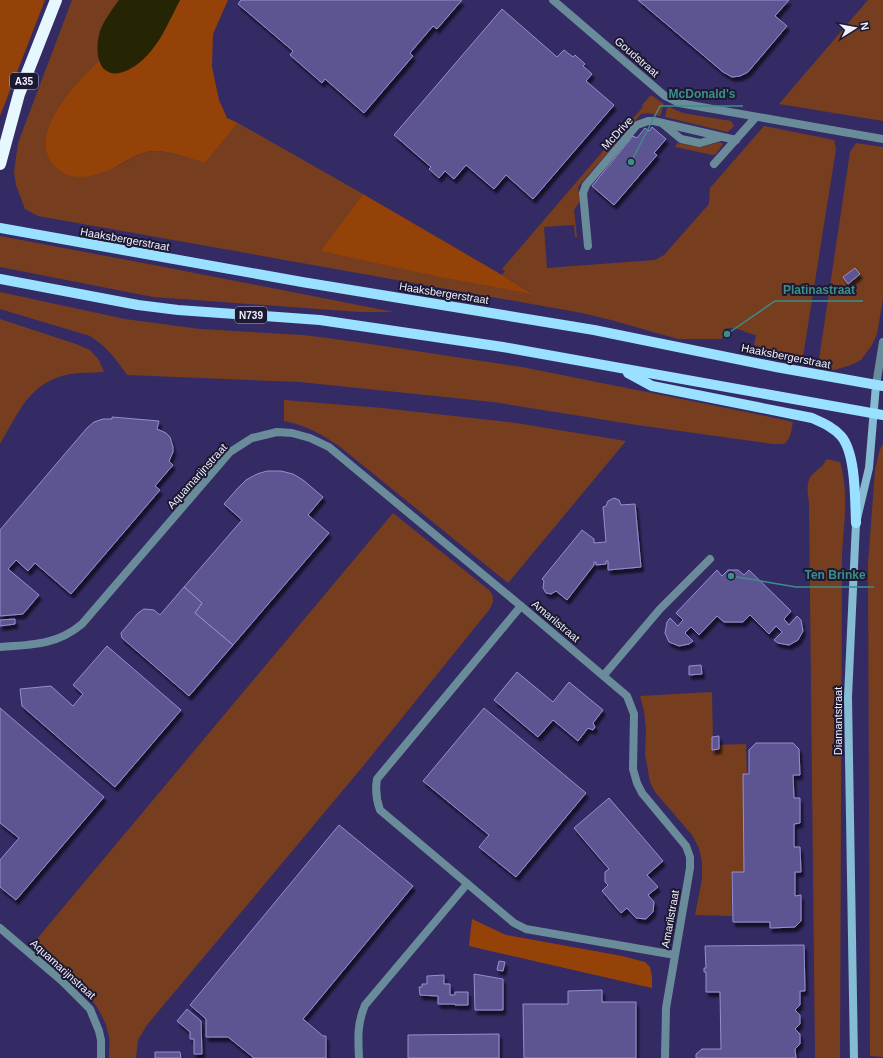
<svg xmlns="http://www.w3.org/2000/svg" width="883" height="1058" font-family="Helvetica,sans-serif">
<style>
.green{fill:#763e1f}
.forest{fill:#954209}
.water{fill:#252403}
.building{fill:#5b5491;stroke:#958fd1;filter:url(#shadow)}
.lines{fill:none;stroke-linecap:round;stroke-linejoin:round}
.service{stroke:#6a8b9a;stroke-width:8}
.minor{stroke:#6a8b9a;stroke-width:8}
.secondary{stroke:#85bbd3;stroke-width:8}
.primary{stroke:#9ae0ff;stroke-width:10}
.motorway{stroke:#e7f7fe;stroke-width:12}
.labels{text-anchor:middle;stroke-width:4;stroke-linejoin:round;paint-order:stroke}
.shield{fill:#1c1932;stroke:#b0afc1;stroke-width:1}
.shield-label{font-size:10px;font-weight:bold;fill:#f0effe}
.street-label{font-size:11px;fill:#f0effe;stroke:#1c1932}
.leader{fill:none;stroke:#3c8e8b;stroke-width:1.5}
.callout-dot{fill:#3c8e8b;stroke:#1c1932;stroke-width:1.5}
.callout-label{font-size:12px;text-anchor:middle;font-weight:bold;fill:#3c8e8b;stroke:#1c1932;stroke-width:4;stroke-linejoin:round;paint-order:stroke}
</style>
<defs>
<filter id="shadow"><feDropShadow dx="2.5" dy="4.5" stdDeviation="1" flood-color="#0009"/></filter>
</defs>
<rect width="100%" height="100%" fill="#342b64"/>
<g class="green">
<path d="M72,0H119L107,18L98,42L99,60C77,83 57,105 47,135L81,177C94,174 108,171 120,165C132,159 138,152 154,151C169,151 190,159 205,163L238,123L363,194L322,251L532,293L502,275L505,271L502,269L615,137L616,138L643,107L642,105L651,95L664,104L660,116L648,113L641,114L578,187L580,201L574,210L577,237H575L574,225L544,227L547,268L655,260L664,255L709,204L710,188L764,126L834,140L836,149L802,363L754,345L756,335C745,333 736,325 724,329L722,339H678L611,320L582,313L38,216L25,209L16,185L14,172L18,143Z"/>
<polygon points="868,0 883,0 883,121 779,104"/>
<polygon points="669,107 683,113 731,121 734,126 730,130 727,132 665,117 667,108"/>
<polygon points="720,142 723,144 716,154 713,155 675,147 677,143 701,147"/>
<polygon points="856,143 883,147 883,299 877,334 872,345 861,360 851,365 834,370 818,366 850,152"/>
<polygon points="0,236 159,266 394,312 359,312 153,297 0,267"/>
<path d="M0,292L125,319L200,329L303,335L357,342L522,367L751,413L793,422C791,432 791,438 784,444H773L637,425L493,402L300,382L127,375C116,359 106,346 90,336L0,309Z"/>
<path d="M0,319L76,344L90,350L99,360L104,372C93,373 81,372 70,374C29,382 19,412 0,444Z"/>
<path d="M284,400L382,408L516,423L626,441L508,583L339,446C321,434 306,425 284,421Z"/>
<polygon points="883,443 883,1057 870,1056 868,564 875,470 879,452"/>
<path d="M826,459L840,462C849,492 844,523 842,554L840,1058H815L809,503C808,494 805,481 813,474C818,468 824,467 826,459Z"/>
<path d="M393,513L489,590C495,597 494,603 489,610L364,765L147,1025L138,1040L136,1058H109C109,1051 110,1043 109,1036C100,994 62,971 31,946Z"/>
<polygon points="712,692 713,745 746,744 750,873 731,873 732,916 695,915 702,879 702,862 699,848 692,835 655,792 650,782 645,754 646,730 644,711 640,696"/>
</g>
<g class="forest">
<polygon points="0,0 45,0 0,116"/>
<path d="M180,0H228L213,34L212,67L219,100L227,118L238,123L205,163C190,159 170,151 155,151C141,151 132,158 121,164C110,171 94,176 81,177C70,177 61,173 54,165C26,133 78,82 99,60L103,69L151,50L160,38Z"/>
<polygon points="363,194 502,275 533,294 441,277 321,251"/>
<polygon points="472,919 506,935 622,956 645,962 650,967 652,976 652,988 469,946"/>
</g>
<path class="water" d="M119,0H180C167,25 156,55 130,69C100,85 93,54 100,31C104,20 112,10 119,0Z"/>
<g class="building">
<polygon points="241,0 462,0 437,29 433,26 410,53 413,56 364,113 325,79 322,83 290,55 293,51 238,4"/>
<polygon points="638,0 789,0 775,16 787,26 748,72 740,76 732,77 723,72"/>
<polygon points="502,9 557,57 564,50 573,57 575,55 585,64 583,66 592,74 586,81 614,105 533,199 506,175 494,189 466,165 454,179 445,171 439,178 429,169 431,167 394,135"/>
<polygon points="652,127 666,139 654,153 657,155 614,205 592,186 633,136 637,138 645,128 649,131"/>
<polygon points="855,268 860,274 848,284 843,277"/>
<polygon points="112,417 159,421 157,429 166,433 170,437 173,447 173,452 169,461 173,465 155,486 160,490 71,594 35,563 28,571 16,560 8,569 39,595 23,614 0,616 0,530 87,428 94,422 103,419 112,419"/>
<polygon points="267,471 281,471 293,474 303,480 323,497 308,515 329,533 233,645 195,613 202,603 184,587 242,520 224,504 238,488 246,480 257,474"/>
<polygon points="614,498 619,500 621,505 635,504 641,567 608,570 608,561 606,561 606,564 596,565 596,562 594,562 594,565 567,600 556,591 551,594 546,593 543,588 544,581 542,579 582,530 594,539 594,543 606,542 603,507 606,506 608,501"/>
<polygon points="717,570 722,576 728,570 738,570 744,575 749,570 791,611 784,619 789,625 797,616 801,620 803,631 798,640 789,645 778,643 774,640 782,632 776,626 769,634 750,615 743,622 724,622 717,616 699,635 691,627 685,633 693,641 689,644 679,646 669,642 665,633 667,622 670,618 678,626 683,620 676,613"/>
<polygon points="184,587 202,603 195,613 233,645 189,696 122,638 121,633 138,613 144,609 154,610 160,615"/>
<polygon points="15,619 15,624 0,626 0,620"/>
<polygon points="107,646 181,710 115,787 22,706 20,689 51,686 73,706 83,694 73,685"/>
<polygon points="701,665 702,674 689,675 689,666"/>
<polygon points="517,672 553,702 569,682 603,710 593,723 595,727 593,730 588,728 578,741 553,720 538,737 494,700"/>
<polygon points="0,708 104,797 16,900 0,887 0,860 19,838 0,823"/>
<polygon points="484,708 586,793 516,877 479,847 489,835 423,781"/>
<polygon points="719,736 719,749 712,750 712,737"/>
<polygon points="756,743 793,743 799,749 800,775 793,775 794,798 800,798 800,823 794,824 794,847 800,847 801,872 795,872 795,896 801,895 801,921 795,927 770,928 770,922 733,922 732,872 744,872 743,774 749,774 749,750"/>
<polygon points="609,798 663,861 647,875 658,887 648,895 654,902 653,912 646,919 636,918 627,908 621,913 602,891 608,885 605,882 605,872 609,869 574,828"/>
<polygon points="339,825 413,886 303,1019 323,1036 326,1036 326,1058 254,1058 228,1037 206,1037 206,1019 190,1005"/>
<polygon points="804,945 805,991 800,991 800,1005 795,1010 800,1015 800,1024 795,1029 800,1034 800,1044 795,1049 796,1058 696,1058 696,1054 702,1049 721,1049 720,992 706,992 706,972 704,972 704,968 706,968 705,946"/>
<polygon points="499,961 505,962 503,971 497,970"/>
<polygon points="474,974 503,979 503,1010 475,1010"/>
<polygon points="444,975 444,984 450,984 450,995 455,995 455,992 468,992 468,1005 455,1005 455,1004 438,1004 438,996 420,995 419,987 422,987 422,984 427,984 427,976"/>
<polygon points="602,990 602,1002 636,1002 636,1058 524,1058 523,1004 568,1004 568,991"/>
<polygon points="187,1009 201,1021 202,1054 194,1054 194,1039 190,1039 190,1032 177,1021"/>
<polygon points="499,1034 499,1058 408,1058 408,1035"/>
<polygon points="155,1052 180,1052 181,1058 155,1058"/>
</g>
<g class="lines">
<g class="service">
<polyline points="663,124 681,139 700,143 721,137"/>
<polyline points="714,164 756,117"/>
<polyline points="588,246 583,193 586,185 637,125 648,121 654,121 736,140"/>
<polyline points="604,675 660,609 710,559"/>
</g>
<g class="minor">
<polyline points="553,0 665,96 679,103 883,139"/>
<polyline points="876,385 883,342"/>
<path d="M0,647C32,645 57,645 82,624L230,452L252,438L277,432L292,433L310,438L329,447L521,606"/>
<polyline points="0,928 62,981 90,1009 99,1031 101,1040 101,1058"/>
<path d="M359,1058C358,1038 357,1024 365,1005L467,884"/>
<path d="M665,1058L666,1008L690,868V857L686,846L642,793L637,783L633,769L634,714L627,696L521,606L377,779C375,791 376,799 380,810L514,923L526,929L675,955"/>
</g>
<polyline class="secondary" points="854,1058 848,697 856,523 869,468 876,385"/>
<g class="primary">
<polyline points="0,228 302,282 594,330 776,367 883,386"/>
<polyline points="0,279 138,305 178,310 320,320 503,347 883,415"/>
<path d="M628,373L652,386L812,418C823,423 833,427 841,436C856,453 855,500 856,523"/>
</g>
<polyline class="motorway" points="0,164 19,94 56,0"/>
</g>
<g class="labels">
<g class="shield">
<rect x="10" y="73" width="28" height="16" rx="3"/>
<rect x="235" y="307" width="32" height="16" rx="3"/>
</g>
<g class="shield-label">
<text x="24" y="85">A35</text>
<text x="251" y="319">N739</text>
</g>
<g class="street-label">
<text transform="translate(637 57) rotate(41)" y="4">Goudstraat</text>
<text transform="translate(617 133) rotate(-47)" y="4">McDrive</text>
<text transform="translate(125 239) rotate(10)" y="4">Haaksbergerstraat</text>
<text transform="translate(444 293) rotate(9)" y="4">Haaksbergerstraat</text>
<text transform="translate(786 356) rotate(11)" y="4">Haaksbergerstraat</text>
<text transform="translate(197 476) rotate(-48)" y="4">Aquamarijnstraat</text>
<text transform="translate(556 621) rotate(40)" y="4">Amarilstraat</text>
<text transform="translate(838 721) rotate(-90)" y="4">Diamantstraat</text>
<text transform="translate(670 919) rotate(-80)" y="4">Amarilstraat</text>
<text transform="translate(63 969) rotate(42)" y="4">Aquamarijnstraat</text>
</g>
</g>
<path class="leader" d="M631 162L660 106H743M727 334L775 301H863M731 576L796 587H874"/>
<g class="callout-dot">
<circle cx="631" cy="162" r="4"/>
<circle cx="727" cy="334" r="4"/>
<circle cx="731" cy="576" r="4"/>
</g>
<g class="callout-label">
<text x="702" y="98">McDonald's</text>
<text x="819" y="294">Platinastraat</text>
<text x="835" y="579">Ten Brinke</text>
</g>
<g transform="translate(855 28) rotate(79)" stroke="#1c1932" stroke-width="3" paint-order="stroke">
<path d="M0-3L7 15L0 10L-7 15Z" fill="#f0effe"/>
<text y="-6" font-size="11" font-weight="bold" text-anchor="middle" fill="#f0effe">N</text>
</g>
</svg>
